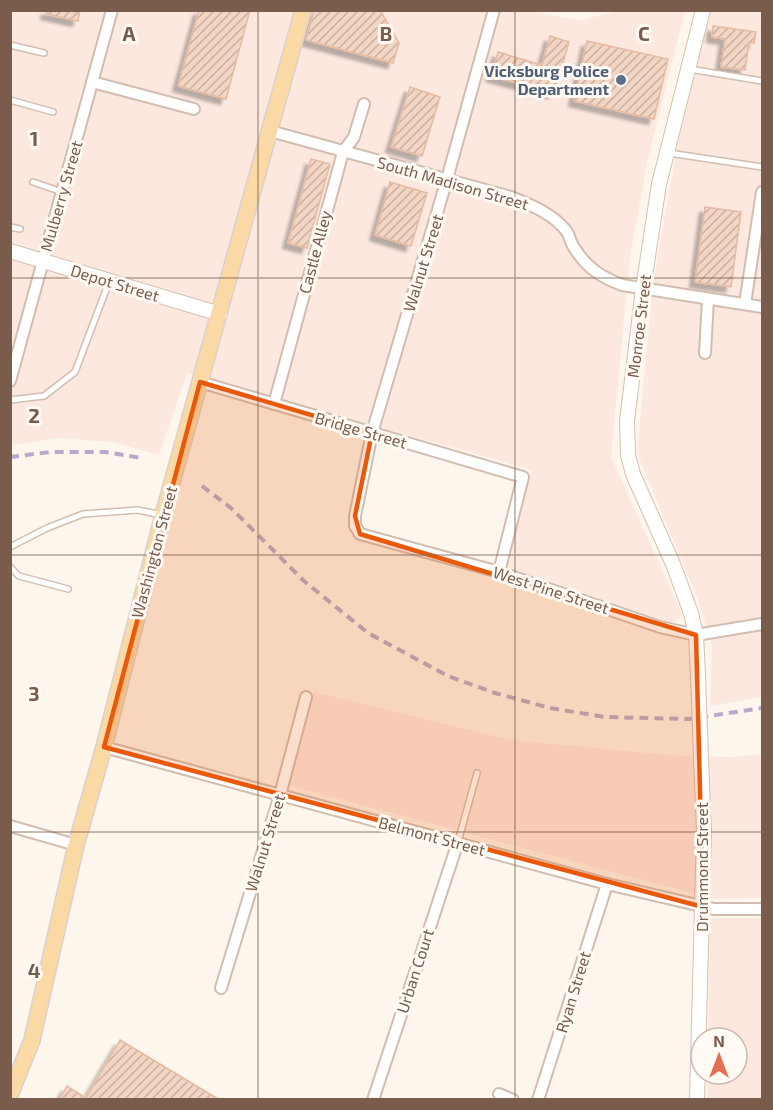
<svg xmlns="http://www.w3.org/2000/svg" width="773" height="1110" font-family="'Exo 2',sans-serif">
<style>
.commercial{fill:#fde8e0}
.building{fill:url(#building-hatch);stroke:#e6bba3;stroke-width:1.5;filter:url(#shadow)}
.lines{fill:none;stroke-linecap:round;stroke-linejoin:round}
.lane-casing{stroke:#d1beb0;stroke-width:8}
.street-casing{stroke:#d1beb0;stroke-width:14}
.secondary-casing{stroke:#d6c0b0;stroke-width:16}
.primary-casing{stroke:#dad1cd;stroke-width:18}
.lane{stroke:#fff;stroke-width:5}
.street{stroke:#fff;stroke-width:10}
.secondary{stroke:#fff;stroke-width:14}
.primary{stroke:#fbd9a5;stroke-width:15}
.rail{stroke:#b9a8c9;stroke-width:4;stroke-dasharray:9 6;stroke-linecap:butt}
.secondary-bridge-casing{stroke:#d6c0b0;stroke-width:16;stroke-linecap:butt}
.secondary-bridge{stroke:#fff;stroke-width:14}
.marked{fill:#e8590c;fill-opacity:0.2;stroke:#e8590c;stroke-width:4.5;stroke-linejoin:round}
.grid{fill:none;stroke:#7a5c4d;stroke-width:1.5;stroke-opacity:0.55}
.service-dot{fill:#5c6f8a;stroke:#fffaf3;stroke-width:2}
.labels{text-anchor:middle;stroke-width:6;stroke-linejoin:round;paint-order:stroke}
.service-label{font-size:16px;font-weight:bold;fill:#4e5e75;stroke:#fffaf3;text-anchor:end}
.street-label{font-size:16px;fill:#7a5c4d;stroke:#fffaf3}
.grid-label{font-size:20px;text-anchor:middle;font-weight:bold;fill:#7a5c4d;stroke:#fffaf3;stroke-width:6;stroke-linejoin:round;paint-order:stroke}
</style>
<defs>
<pattern id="building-hatch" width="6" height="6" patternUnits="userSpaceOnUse" patternTransform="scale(1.5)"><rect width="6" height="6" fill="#f3d5c3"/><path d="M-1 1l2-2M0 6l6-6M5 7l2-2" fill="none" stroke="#cab0a1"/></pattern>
<filter id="shadow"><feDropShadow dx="-5.5" dy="5.5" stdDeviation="1.5" flood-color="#0004"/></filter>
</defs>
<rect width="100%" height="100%" fill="#fdf6ec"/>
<g class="commercial">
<polygon points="519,10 580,20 620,11 685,11 648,158 630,257 611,457 683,616 668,625 504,569 532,470 187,373 159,455 113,442 56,438 11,446 11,11"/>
<polygon points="711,11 762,11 762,697 710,706 712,645 697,597 637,453 653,282 679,138"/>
<polygon points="314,692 511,740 679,756 734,757 762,754 762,898 714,899 287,785"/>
<polygon points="710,918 762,918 762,1099 707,1099 708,1074 737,1074 737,1038 708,1038"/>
</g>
<g class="building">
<polygon points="47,10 80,10 78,21 46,14"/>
<polygon points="199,10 250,10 226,99 178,86"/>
<polygon points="314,10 380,10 399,43 393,63 306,40"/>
<polygon points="713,26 756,32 754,43 749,42 745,70 721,67 725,39 712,37"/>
<polygon points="550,36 569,42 554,93 491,76 498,52 542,65"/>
<polygon points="587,41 668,59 654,119 574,101"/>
<polygon points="410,87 440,97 422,156 391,147"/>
<polygon points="311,159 330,164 307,248 288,243"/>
<polygon points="390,182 427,193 411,246 375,235"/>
<polygon points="705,207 741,212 731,287 695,282"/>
<polygon points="120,1040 220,1100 59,1100 67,1086 86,1098"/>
</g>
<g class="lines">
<defs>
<g id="lane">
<polyline points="10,45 44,53"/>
<polyline points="689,69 762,81"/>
<polyline points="10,100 53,112"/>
<polyline points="669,153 762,167"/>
<polyline points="33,182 62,192"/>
<polyline points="10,227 20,229"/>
<polyline points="10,400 44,396 75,372 109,282"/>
<polyline points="10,547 47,528 83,514 138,510 162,515"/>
<polyline points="10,567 19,576 68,589"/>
<polyline points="458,842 477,773"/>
</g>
<g id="street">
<polyline points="494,10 447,179 372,433 355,516 355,526 360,534 499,572 660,627 696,635 762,624"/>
<polyline points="92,82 194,109"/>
<path d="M270,131L511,197C531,205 554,214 567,232C570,237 571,244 575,249C587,268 601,277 622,285L762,307"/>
<polyline points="745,304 762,192"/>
<polyline points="705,353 708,299"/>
<polyline points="10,381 112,10"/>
<polyline points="200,382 523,477 499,572"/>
<polyline points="274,404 343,152 354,137 364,104"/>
<polyline points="104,747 607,884 714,909 762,909"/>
<polyline points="10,826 76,845"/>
<polyline points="221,988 280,795 306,697"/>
<polyline points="499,1094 513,1100"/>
<polyline points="373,1100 458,842"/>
<polyline points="538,1100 607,884"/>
</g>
<g id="secondary">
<polyline points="10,251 220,314"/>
<polyline points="698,675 696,635 691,613 673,564 633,474 628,455 627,421 643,289 659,184 703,10"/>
<polyline points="697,1100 704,831 701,758"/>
</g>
<polyline id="primary" points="10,1095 32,1040 76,845 104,747 163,515 303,10"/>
</defs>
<use href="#lane" class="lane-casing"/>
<use href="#street" class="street-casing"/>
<use href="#secondary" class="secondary-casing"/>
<use href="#primary" class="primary-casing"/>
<use href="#lane" class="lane"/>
<use href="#street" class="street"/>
<use href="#secondary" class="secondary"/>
<use href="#primary" class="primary"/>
<g class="rail">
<polyline points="10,457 51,452 105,452 142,458"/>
<polyline points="202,486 231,508 304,581 368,633 448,676 495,693 550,708 605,717 689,719 762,708"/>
</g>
<defs>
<polyline id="secondary-bridge" points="698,675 701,758"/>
</defs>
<use href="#secondary-bridge" class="secondary-bridge-casing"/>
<use href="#secondary-bridge" class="secondary-bridge"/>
</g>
<path class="marked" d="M200,382L372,433L355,516L360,534L696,635L703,907L104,747Z"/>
<path class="grid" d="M258,10V1100M515,10V1100M10,278H762M10,555H762M10,832H762"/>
<circle class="service-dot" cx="621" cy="80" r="6"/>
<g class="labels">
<g class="service-label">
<text x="609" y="77">Vicksburg Police<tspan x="609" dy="18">Department</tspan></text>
</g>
<g class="street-label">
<text transform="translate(453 183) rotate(16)" y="6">South Madison Street</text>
<text transform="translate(61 196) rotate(-74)" y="6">Mulberry Street</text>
<text transform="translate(315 252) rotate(-75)" y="6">Castle Alley</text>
<text transform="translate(423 263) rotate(-73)" y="6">Walnut Street</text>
<text transform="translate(115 283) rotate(17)" y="6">Depot Street</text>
<text transform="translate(639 326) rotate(-83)" y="6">Monroe Street</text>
<text transform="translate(361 430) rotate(16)" y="6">Bridge Street</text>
<text transform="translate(154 552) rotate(-75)" y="6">Washington Street</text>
<text transform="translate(551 590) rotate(18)" y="6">West Pine Street</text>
<text transform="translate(432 836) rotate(15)" y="6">Belmont Street</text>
<text transform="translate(265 843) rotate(-73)" y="6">Walnut Street</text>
<text transform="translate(702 867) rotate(-90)" y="6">Drummond Street</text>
<text transform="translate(415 971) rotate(-72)" y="6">Urban Court</text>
<text transform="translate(573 992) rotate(-73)" y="6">Ryan Street</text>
</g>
</g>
<g class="grid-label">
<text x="129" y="41">A</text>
<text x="386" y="41">B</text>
<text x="644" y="41">C</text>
<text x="34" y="146">1</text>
<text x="34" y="423">2</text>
<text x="34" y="701">3</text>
<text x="34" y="978">4</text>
</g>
<rect width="773" height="1110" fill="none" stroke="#7a5c4d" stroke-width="24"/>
<g transform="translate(719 1056)"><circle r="28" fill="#fffaf3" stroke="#cabbb1" stroke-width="1.5"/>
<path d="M0-4.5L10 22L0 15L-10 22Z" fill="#e76f51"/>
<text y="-9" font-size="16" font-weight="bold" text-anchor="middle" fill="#7a5c4d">N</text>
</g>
</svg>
